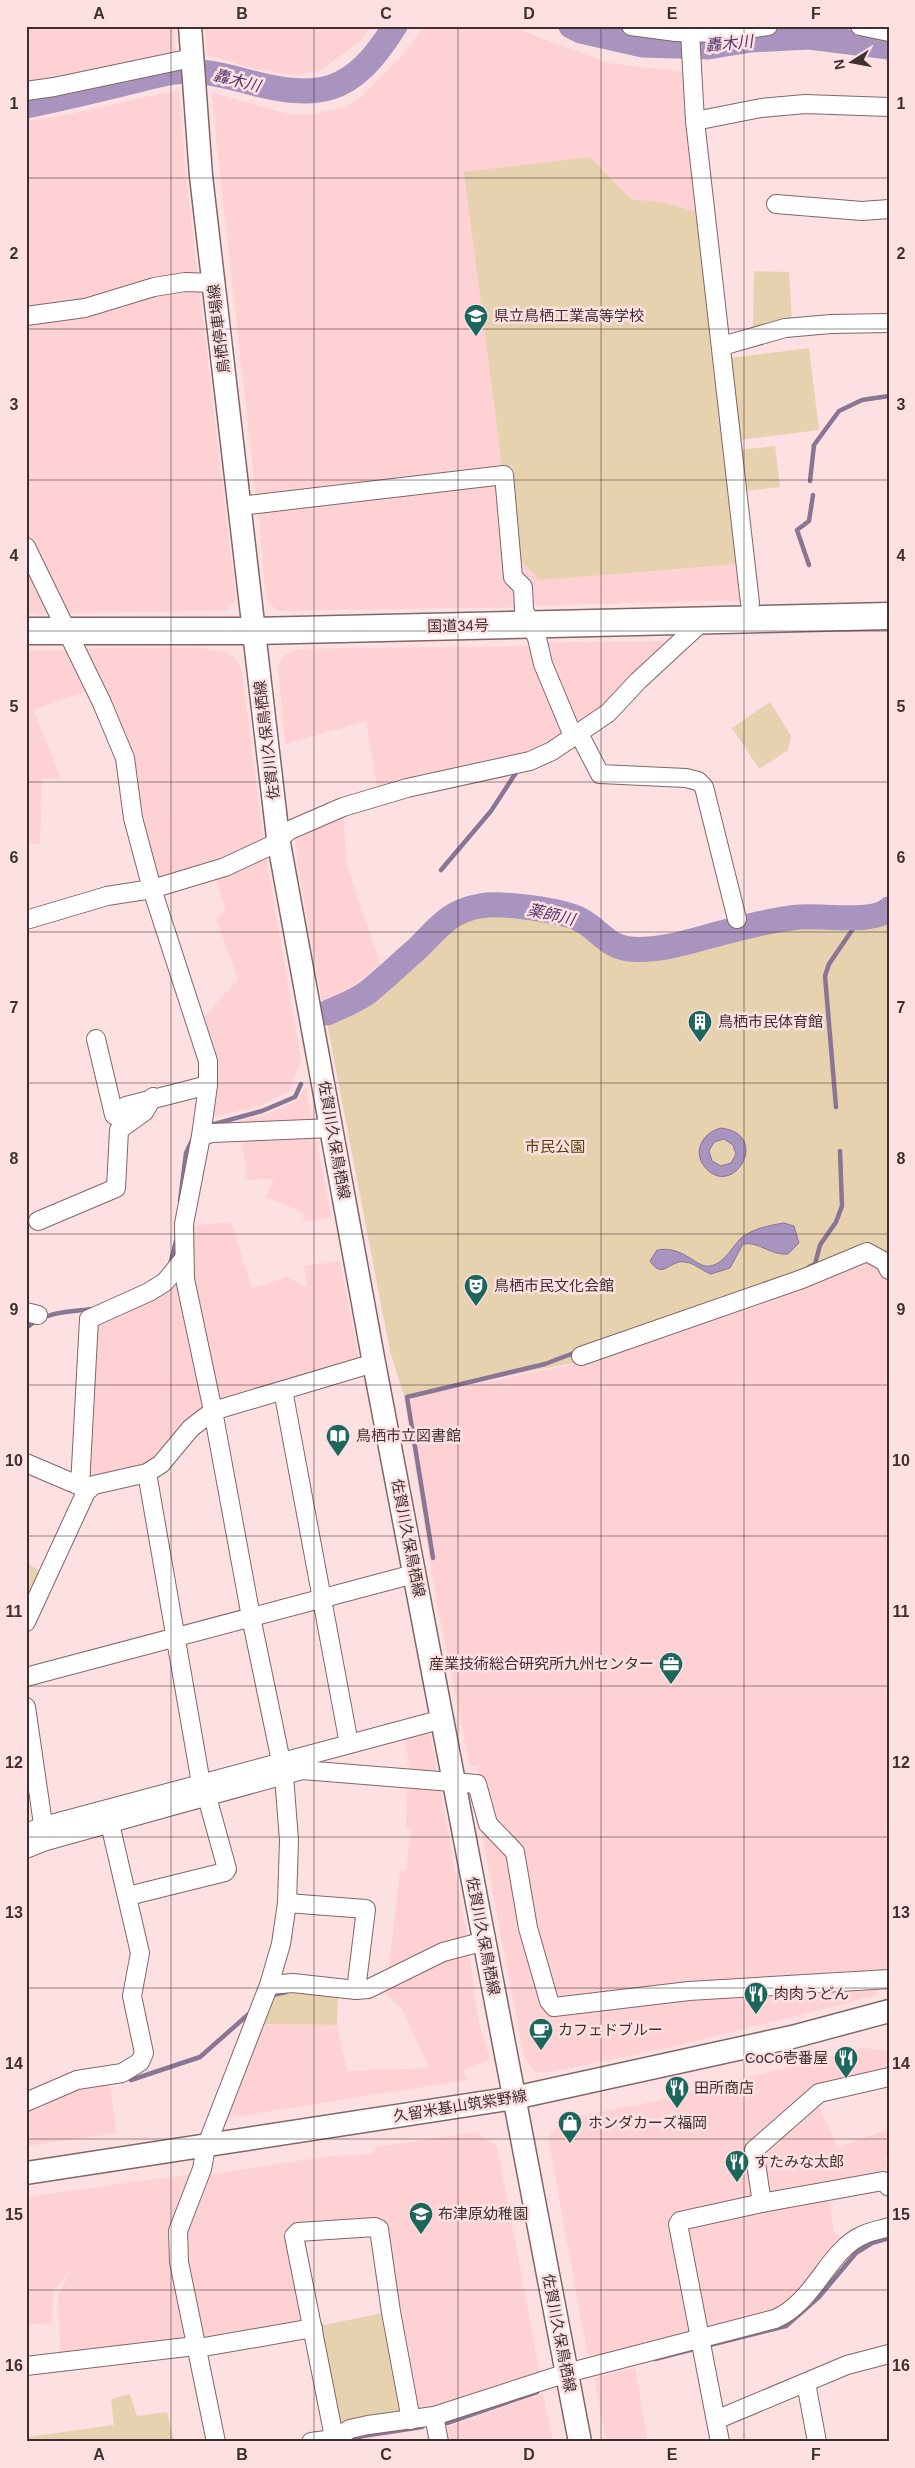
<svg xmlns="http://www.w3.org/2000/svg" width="915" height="2468" font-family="Arial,'Noto Sans JP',sans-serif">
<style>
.built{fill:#fed2d4}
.green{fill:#e7d2af}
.water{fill:#a894bf;stroke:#887694;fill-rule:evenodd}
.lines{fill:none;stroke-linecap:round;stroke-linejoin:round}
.stream{stroke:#887694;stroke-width:4.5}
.river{stroke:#a894bf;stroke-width:25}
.minor-casing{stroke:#836567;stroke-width:20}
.major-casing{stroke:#836567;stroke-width:25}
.highway-casing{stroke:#836567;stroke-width:29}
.minor{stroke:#fff;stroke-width:18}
.major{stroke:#fff;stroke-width:22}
.highway{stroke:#fff;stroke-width:26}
.grid{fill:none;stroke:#3e3031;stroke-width:1;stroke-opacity:0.55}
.labels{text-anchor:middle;stroke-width:5;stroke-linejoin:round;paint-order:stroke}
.poi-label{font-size:15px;fill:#3e3031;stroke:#fde0e2;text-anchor:start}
.street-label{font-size:15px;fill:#3e3031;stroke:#fde0e2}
.park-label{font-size:15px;fill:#5a4005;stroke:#fde0e2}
.water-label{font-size:16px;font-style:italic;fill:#54376f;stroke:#fde0e2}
.neatline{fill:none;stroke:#3e3031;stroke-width:2}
.grid-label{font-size:16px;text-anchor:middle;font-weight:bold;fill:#3e3031}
</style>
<rect width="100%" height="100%" fill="#fde0e2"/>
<g class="built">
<polygon points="26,26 174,26 176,57 26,88"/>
<polygon points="205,26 371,26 358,43 319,71 293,75 256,69 207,55"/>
<polygon points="424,26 509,26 608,63 684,72 747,600 528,606 516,574 509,472 256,498 211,92 288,114 312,114 346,107 360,98 402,56"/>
<polygon points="179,90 186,175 236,599 226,611 69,613 60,602 26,531 26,121 60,116"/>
<polygon points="501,478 519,590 518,607 278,611 266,598 258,508"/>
<polygon points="26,562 46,603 47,613 26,614"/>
<polygon points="669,641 612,701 578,725 542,642"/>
<polygon points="532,646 565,737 531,757 378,792 366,721 285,744 278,667 283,656 295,649"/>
<polygon points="195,647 226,652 237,661 242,672 264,844 156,884 83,649"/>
<polygon points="26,650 65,650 87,691 33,710 61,779 42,778 40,844 26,843"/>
<polygon points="343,812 347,866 380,964 355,985 322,1002 298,867 295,831"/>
<polygon points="266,856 301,1060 290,1091 259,1106 209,1118 202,1019 238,980 216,918 226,910 214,874"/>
<polygon points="306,1086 313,1124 212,1127 264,1115 297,1101"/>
<polygon points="315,1132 331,1217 304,1222 302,1212 266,1197 274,1179 247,1180 241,1135"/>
<polygon points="231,1222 252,1288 288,1277 307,1287 304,1266 340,1261 359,1359 215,1401 190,1271 189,1226"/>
<polygon points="869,1261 881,1263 889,1280 889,1973 554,1999 535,1925 521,1852 495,1827 477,1766 470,1767 437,1603 404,1399 579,1363"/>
<polygon points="180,1275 207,1409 148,1465 86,1480 95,1324"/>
<polygon points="429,1727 438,1776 411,1774 403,1733"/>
<polygon points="407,1785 440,1788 468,1942 388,1973 400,1870 406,1871 411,1828 406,1828"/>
<polygon points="480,1823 513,1864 528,1949 549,2016 686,1995 877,1984 878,1995 677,2046 546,2073 534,2071 524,2057"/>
<polygon points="469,1952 479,2024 490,2059 463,2070 467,2080 228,2118 225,2113 259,2024 337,2025 347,2071 430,2068 402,2009 378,1987 442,1957"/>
<polygon points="863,2048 889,2051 889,2072 812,2090 750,2147 757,2199 670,2216 691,2334 592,2357 587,2352 548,2138 563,2119 642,2104"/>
<polygon points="109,2083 117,2133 26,2146 26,2111 40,2108 87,2085"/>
<polygon points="816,2100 838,2147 886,2130 889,2136 889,2156 885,2158 889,2167 889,2174 766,2196 757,2151"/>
<polygon points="476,2132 497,2146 540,2374 422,2412 413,2406 396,2308 385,2220 288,2227 306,2325 203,2343 185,2261 187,2226 207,2175 331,2156 374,2154 376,2147"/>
<polygon points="192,2174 170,2237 186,2341 60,2356 58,2295 71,2270 53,2290 52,2323 26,2325 26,2197"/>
<polygon points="829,2197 834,2232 845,2240 806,2291 775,2314 712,2330 703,2324 685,2231 692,2224"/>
<polygon points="635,2368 648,2442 606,2442 594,2378"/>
<polygon points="543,2393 553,2442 447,2442 444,2428"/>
</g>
<g class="green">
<polygon points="590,157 631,199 666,203 695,212 739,564 539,580 518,557 512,465 502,466 464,172"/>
<polygon points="754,271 789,272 792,322 753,332"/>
<polygon points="809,348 819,430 739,440 729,358"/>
<polygon points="775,446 780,487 744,491 739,450"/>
<polygon points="770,702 791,736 788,750 759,769 732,728"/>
<path d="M485,907H505L571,924L612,954L633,956L700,944L771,926L810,921H875L889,914V1257L864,1242L801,1274L577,1362L404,1396L390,1351L326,1018C342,1010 361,1004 375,993C409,965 444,922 485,907Z"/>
<polygon points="26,1562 41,1572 26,1603"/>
<polygon points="301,1987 338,1993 337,2025 259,2024 271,1994"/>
<polygon points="383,2313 402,2411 399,2415 342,2427 337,2424 319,2326"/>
<polygon points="130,2394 137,2416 167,2412 174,2442 26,2442 26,2437 114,2425 111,2399"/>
</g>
<g class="water">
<path d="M721,1128C773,1134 732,1202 704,1166C692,1150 704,1132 721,1128ZM724,1139L733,1145L736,1154L731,1163L721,1166L712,1161L709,1151L714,1142Z"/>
<path d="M784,1223L794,1226L799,1243L788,1254C771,1256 759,1241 743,1244L730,1268L711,1274C702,1271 695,1263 685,1262C670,1259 663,1281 650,1261L657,1250C684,1245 697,1269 710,1266C724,1264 732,1247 741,1238C752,1229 770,1225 784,1223Z"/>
</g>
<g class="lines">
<g class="stream">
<polyline points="810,481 814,445 839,411 862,400 889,396"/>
<polyline points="809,565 797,530 809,521 813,495"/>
<polyline points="441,870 491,811 519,768"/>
<polyline points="836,1107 825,976 829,964 861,917"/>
<polyline points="207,1126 262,1111 295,1097 301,1084"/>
<polyline points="180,1201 186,1153 195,1134"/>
<polyline points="170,1265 176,1241"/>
<polyline points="809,1267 815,1264 820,1245 836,1222 842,1206 840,1151"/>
<path d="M26,1328C46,1311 68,1312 93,1309"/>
<polyline points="433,1558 407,1397 545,1364 579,1351"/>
<polyline points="273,1995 286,1992"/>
<polyline points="131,2080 200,2057 251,2012"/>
<polyline points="706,2346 786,2326 819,2297 856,2253 872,2243 889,2238"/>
<polyline points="655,2359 698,2348"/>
<polyline points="447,2423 537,2392"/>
<polyline points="346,2442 363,2436 422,2427"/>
</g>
<g class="river">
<polyline points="571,26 581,31 643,45 708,47 751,40 809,37 889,47"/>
<path d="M26,106C60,99 93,91 126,83C142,80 158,74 174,72C199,69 222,75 245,81C320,101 352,95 395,26"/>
<path d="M327,1013C340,1007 356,1001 368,992C385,978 402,962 419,947C439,927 450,911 480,906C501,902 562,910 581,920C598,929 608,947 629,949C664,952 696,939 729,931C752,925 776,919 800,917C822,915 873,924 889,909"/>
</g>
<defs>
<g id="minor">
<polyline points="631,26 676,32"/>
<polyline points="676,26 676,32 720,33 768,26"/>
<polyline points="860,26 889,32"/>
<polyline points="690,32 695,121 750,603"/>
<polyline points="26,91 54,87 192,58"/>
<polyline points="695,121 761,108 805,104 889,107"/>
<polyline points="776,204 862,211 889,209"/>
<polyline points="26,316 85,308 154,287 185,282 214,283"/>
<polyline points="722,346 785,328 831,324 889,323"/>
<polyline points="240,506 504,475 513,577 523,587 524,610 537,638 543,664 573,736"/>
<polyline points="26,547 102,703 125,758 133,818 152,889 208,1061 208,1085 201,1136 184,1224 185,1279 213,1411 251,1617 284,1776 289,1840 287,1903 281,1944 269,1985 206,2147 202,2169 178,2231 179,2262 216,2442"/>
<polyline points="578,732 600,774 686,778 698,781 704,787 737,919"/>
<polyline points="26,920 107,896 152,889 225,867 270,846 290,830 343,807 407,788 530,761 552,751 608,713 638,681 705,619"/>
<polyline points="96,1039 114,1115 126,1106 208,1085"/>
<polyline points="201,1136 212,1133 332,1128"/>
<polyline points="38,1221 116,1188 119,1130 144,1112 153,1097"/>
<polyline points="26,1312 38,1315"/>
<polyline points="581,1356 802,1279 867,1252 885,1262 889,1270"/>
<polyline points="283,1390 349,1744"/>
<polyline points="26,1463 80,1486 86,1492"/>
<polyline points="147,1473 203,1795"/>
<polyline points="80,1486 89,1319 149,1292 165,1282 183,1260"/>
<polyline points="26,1622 86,1492 94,1485 147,1473 161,1464 191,1428 213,1411 374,1363"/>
<polyline points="26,1677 414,1574"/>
<polyline points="26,1707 45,1838"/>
<polyline points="26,1833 44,1826 443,1719"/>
<polyline points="26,1849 46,1841 302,1770 477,1784 488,1824 515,1852 528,1928 549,2001 554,2007 689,1991 889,1979"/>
<polyline points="128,1896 225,1872 227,1869 207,1797"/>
<polyline points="287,1903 366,1909 356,1990"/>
<polyline points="269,1985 293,1983 356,1990 368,1989 443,1952 485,1941"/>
<polyline points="26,2102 77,2080 122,2073 140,2062 144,2053 132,1996 140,1953 107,1811"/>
<polyline points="762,2203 754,2150 819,2093 889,2077"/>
<polyline points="26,2366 195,2346 204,2347 313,2328"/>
<polyline points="806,2383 817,2442"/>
<polyline points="434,2416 439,2442"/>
<polyline points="716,2420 847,2365 889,2354"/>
<path d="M311,2442L334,2439L350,2429L368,2425L434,2416L567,2373L775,2319C815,2302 828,2250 863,2235C871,2231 880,2230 889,2227"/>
<polyline points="335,2442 294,2236 298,2232 375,2227 379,2229 391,2312 411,2420"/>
<polyline points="720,2442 678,2224 680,2221 762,2203 883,2181 889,2187"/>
</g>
<g id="major">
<polyline points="190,26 201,176 278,838 374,1363 580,2442"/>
<polyline points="26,2173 514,2098 792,2037 889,2011"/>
</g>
<polyline id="highway" points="26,631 254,631 889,616"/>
</defs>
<use href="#minor" class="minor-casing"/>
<use href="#major" class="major-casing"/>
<use href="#highway" class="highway-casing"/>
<use href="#minor" class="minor"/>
<use href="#major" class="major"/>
<use href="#highway" class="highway"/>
</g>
<path class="grid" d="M171,26V2442M314,26V2442M458,26V2442M601,26V2442M744,26V2442M26,178H889M26,329H889M26,480H889M26,631H889M26,782H889M26,932H889M26,1083H889M26,1234H889M26,1385H889M26,1536H889M26,1686H889M26,1837H889M26,1988H889M26,2139H889M26,2290H889"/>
<defs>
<symbol id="school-pin" viewBox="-11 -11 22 30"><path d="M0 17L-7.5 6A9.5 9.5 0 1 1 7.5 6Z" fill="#1d665c" stroke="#fde0e2"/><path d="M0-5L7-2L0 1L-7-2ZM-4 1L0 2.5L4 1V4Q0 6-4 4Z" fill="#fff"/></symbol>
<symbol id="building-pin" viewBox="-11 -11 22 30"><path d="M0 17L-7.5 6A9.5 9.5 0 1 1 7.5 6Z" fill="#1d665c" stroke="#fde0e2"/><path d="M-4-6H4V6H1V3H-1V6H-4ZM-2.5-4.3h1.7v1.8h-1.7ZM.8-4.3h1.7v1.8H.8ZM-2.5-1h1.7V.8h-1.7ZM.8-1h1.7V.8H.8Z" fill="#fff"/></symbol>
<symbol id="theatre-pin" viewBox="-11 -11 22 30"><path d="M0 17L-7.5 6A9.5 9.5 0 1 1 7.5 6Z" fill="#1d665c" stroke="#fde0e2"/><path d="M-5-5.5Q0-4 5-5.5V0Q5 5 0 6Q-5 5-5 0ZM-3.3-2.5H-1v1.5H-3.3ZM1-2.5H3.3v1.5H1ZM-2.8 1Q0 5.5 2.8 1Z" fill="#fff"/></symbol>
<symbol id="library-pin" viewBox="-11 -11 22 30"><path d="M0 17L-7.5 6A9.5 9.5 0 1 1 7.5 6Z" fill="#1d665c" stroke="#fde0e2"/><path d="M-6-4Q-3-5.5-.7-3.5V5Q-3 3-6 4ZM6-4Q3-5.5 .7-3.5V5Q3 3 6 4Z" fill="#fff"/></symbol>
<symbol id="office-pin" viewBox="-11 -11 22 30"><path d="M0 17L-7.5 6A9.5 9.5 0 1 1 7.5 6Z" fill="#1d665c" stroke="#fde0e2"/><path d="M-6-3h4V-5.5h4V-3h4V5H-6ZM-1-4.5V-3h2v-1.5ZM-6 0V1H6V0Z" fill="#fff"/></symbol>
<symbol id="restaurant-pin" viewBox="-11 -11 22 30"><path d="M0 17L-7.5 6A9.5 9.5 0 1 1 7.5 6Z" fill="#1d665c" stroke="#fde0e2"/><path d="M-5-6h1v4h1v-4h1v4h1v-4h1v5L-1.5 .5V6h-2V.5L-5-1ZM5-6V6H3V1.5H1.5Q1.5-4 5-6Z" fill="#fff"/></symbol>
<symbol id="cafe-pin" viewBox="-11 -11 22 30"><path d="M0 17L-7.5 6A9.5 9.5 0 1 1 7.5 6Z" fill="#1d665c" stroke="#fde0e2"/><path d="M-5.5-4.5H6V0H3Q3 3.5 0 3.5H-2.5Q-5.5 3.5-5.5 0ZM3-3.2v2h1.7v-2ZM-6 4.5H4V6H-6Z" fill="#fff"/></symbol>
<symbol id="shop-pin" viewBox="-11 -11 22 30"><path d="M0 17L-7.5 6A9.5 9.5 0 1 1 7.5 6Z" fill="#1d665c" stroke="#fde0e2"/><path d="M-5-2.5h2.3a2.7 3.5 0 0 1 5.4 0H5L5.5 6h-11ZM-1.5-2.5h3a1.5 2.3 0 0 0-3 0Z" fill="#fff"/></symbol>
</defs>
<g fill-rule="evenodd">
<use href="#school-pin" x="462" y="302" width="28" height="38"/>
<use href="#building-pin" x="686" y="1008" width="28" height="38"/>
<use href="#theatre-pin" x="462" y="1272" width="28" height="38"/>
<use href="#library-pin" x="324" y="1422" width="28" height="38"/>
<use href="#office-pin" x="657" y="1650" width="28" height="38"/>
<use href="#restaurant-pin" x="742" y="1980" width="28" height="38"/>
<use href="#cafe-pin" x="527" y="2016" width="28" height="38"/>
<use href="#restaurant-pin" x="832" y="2044" width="28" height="38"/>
<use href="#restaurant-pin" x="663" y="2074" width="28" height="38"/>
<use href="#shop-pin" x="556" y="2109" width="28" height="38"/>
<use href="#restaurant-pin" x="723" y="2148" width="28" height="38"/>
<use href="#school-pin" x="407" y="2200" width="28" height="38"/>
</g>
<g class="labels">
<g class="poi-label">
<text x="494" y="321">県立鳥栖工業高等学校</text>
<text x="718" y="1027">鳥栖市民体育館</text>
<text x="494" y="1291">鳥栖市民文化会館</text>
<text x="356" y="1441">鳥栖市立図書館</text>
<text x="654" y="1669" text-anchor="end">産業技術総合研究所九州センター</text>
<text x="774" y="1999">肉肉うどん</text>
<text x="558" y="2035">カフェドブルー</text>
<text x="828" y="2063" text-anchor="end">CoCo壱番屋</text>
<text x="694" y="2093">田所商店</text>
<text x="588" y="2128">ホンダカーズ福岡</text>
<text x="754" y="2167">すたみな太郎</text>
<text x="438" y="2219">布津原幼稚園</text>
</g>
<g class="street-label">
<text transform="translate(219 329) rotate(-97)" y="5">鳥栖停車場線</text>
<text transform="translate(458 626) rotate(-1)" y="5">国道34号</text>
<text transform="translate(267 740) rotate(-97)" y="5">佐賀川久保鳥栖線</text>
<text transform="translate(334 1140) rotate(80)" y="5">佐賀川久保鳥栖線</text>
<text transform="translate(408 1538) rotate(79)" y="5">佐賀川久保鳥栖線</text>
<text transform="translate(483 1936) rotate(79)" y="5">佐賀川久保鳥栖線</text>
<text transform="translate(460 2106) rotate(-9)" y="5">久留米基山筑紫野線</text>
<text transform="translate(559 2333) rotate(79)" y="5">佐賀川久保鳥栖線</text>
</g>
<g class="park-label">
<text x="555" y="1152">市民公園</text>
</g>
<g class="water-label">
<text transform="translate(729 43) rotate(-6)" y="6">轟木川</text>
<text transform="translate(237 80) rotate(14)" y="6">轟木川</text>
<text transform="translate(551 914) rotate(13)" y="6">薬師川</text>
</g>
</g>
<rect width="915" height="2468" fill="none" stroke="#fde0e2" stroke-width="55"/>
<g transform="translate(852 62) rotate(259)" stroke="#fde0e2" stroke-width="4" paint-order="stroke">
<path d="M0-4L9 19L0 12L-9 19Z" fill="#3e3031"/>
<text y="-8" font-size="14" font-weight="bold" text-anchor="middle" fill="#3e3031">N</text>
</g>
<rect x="28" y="28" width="860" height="2412" class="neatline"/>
<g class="grid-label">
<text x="99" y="19">A</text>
<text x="242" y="19">B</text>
<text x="386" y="19">C</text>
<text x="529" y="19">D</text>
<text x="672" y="19">E</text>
<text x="816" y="19">F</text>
<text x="14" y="109">1</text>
<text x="901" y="109">1</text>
<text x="14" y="259">2</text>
<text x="901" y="259">2</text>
<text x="14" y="410">3</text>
<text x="901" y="410">3</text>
<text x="14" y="561">4</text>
<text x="901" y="561">4</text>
<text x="14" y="712">5</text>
<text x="901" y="712">5</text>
<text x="14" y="863">6</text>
<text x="901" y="863">6</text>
<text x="14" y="1013">7</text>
<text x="901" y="1013">7</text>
<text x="14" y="1164">8</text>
<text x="901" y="1164">8</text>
<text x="14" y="1315">9</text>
<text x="901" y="1315">9</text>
<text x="14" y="1466">10</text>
<text x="901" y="1466">10</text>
<text x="14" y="1617">11</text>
<text x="901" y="1617">11</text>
<text x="14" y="1768">12</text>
<text x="901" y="1768">12</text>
<text x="14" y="1918">13</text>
<text x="901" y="1918">13</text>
<text x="14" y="2069">14</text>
<text x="901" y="2069">14</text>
<text x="14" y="2220">15</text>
<text x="901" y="2220">15</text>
<text x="14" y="2371">16</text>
<text x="901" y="2371">16</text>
<text x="99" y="2460">A</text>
<text x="242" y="2460">B</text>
<text x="386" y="2460">C</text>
<text x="529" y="2460">D</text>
<text x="672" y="2460">E</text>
<text x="816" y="2460">F</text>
</g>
</svg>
